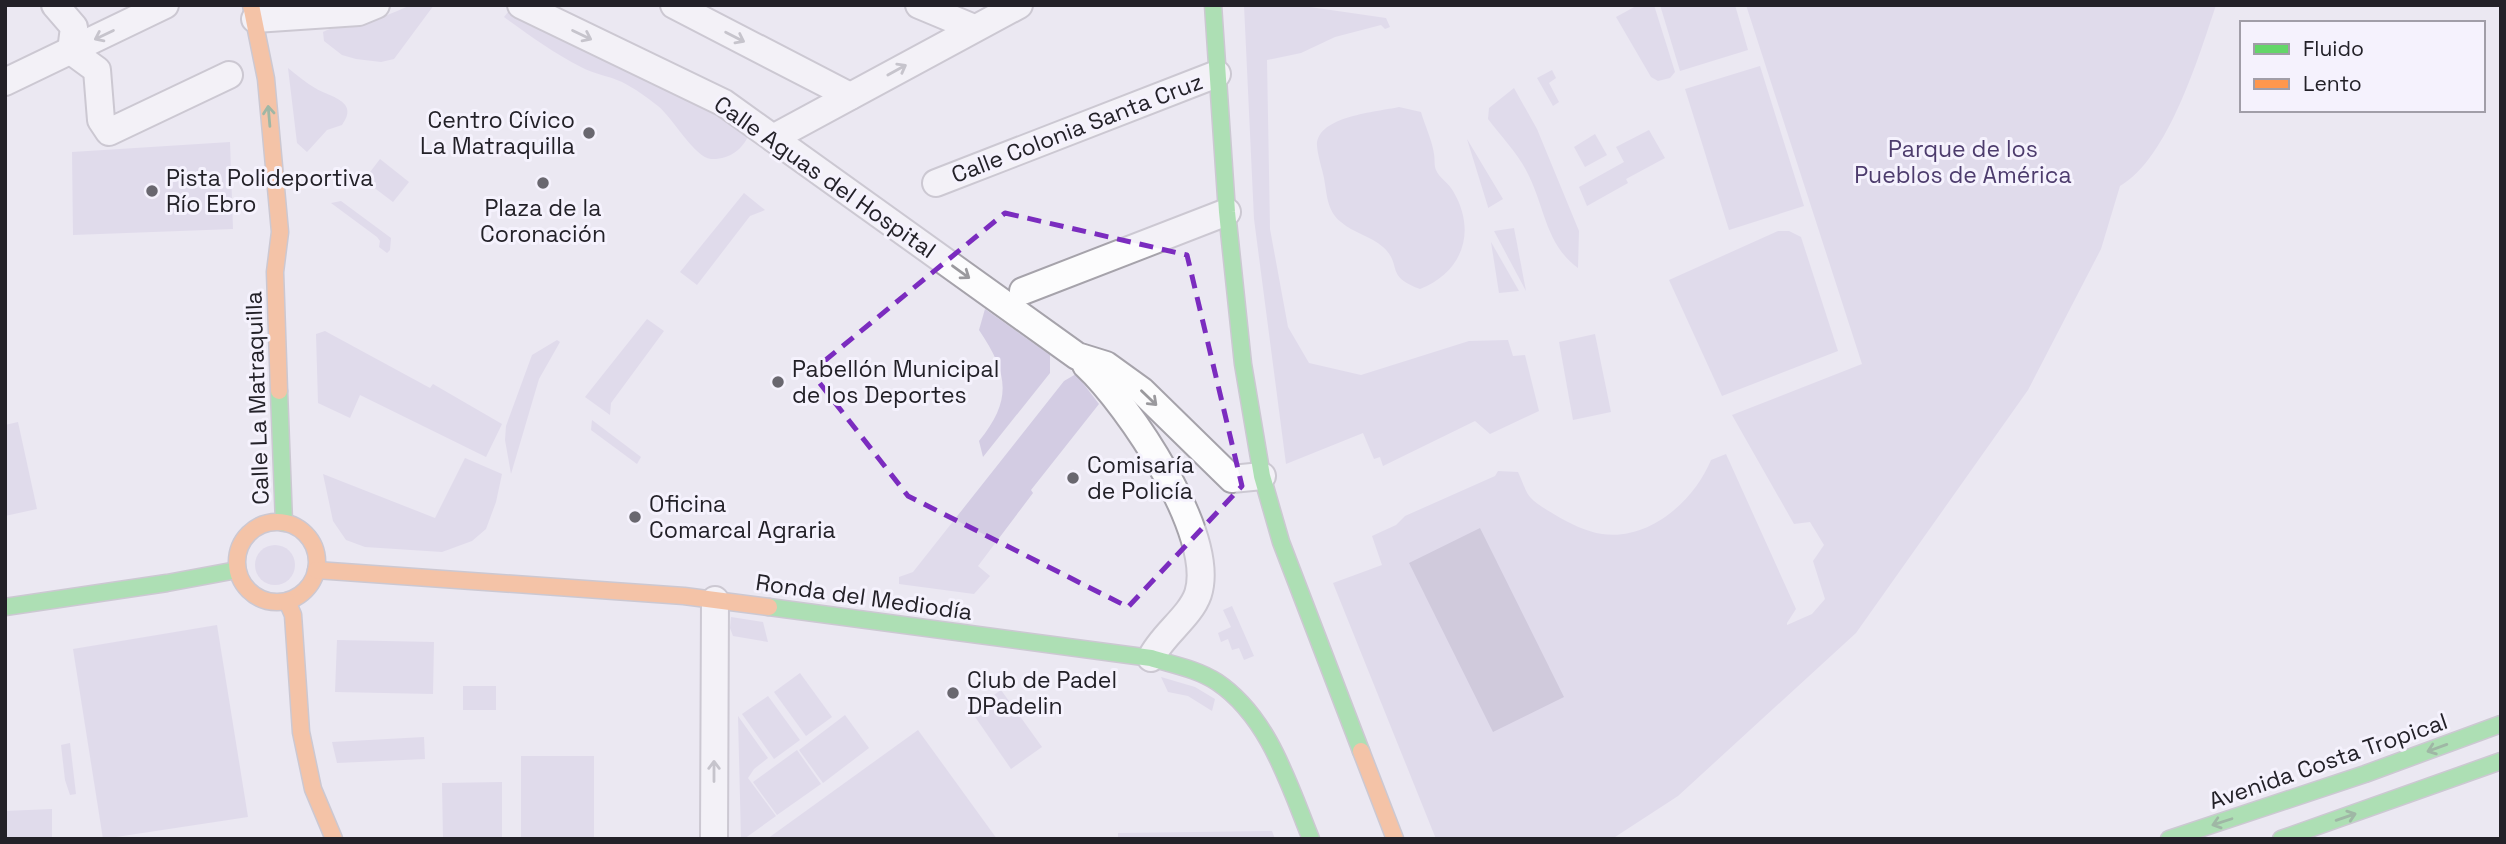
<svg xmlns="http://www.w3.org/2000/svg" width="2506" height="844" font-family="'Space Grotesk',sans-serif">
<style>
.green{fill:#d3cce3}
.water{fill:#afa6c2}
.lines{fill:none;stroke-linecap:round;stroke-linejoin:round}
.street-casing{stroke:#a6a3ab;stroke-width:30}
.fast-casing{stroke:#a6a3ab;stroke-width:19}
.slow-casing{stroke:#a6a3ab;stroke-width:19}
.street{stroke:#fcfcfd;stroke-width:26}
.fast{stroke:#63d668;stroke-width:16}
.slow{stroke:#ff974d;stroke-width:16}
.oneway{stroke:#9a999d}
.oneway2{stroke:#437c48}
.marked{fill:none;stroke:#7b2cbf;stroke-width:5;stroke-dasharray:14 9;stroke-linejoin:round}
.poi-dot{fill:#69676f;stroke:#f5f2fd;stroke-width:2.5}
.labels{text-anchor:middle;stroke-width:6;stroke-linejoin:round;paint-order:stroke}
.poi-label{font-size:23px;fill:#232128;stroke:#f5f2fd;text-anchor:start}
.street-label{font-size:23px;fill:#232128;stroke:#f5f2fd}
.park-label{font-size:23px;fill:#4d3c6d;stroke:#f5f2fd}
</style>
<rect width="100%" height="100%" fill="#ebe8f2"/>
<g class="green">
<path d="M411,5H434L394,59L381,62L356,59L342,55L324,41L323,32C333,26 340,29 351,27C371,22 391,14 411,5Z"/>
<polygon points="1244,5 1296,5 1386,18 1390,27 1385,29 1381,25 1335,37 1301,53 1267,60 1270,229 1288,327 1309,363 1361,375 1469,341 1508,340 1513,356 1525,355 1539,411 1490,434 1475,421 1383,466 1380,457 1374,459 1363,433 1286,464 1254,219"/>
<polygon points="1638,5 1654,5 1675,72 1670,78 1658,81 1651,77 1616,17"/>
<polygon points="1660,5 1735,5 1748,50 1680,71"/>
<path d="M1746,5H2216C2199,56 2168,159 2120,186L2101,249L2028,390L1856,633L1678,796L1612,839H1436L1333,583L1382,565L1372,536L1396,525L1405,516L1495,476L1498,471L1518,472C1522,480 1525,491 1530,497C1536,504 1549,511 1557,516C1569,523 1587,532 1602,534C1649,541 1694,501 1711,460L1726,454L1796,609L1787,623V625L1812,614L1825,599L1813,561L1824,545L1810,522L1794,524L1732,415L1862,364Z"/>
<path d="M508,12L745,129L749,134C743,150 728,160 711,159C694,157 673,118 658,106C648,98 634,88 622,82C609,76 594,74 581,67C554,53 529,35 504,17Z"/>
<polygon points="1760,66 1804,206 1729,230 1685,89"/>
<path d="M288,68C297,75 306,83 315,88C330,97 360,101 342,125L327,130L307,152L297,143Z"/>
<polygon points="1552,70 1556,78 1549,83 1559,102 1553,106 1537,78"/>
<path d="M1514,88L1537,129L1579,231L1578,268C1545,244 1545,206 1527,172C1518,154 1501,136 1488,119L1489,108Z"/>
<path d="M1399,107L1421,112C1425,126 1432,140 1434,154C1435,159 1434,166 1436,170C1439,178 1449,183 1453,191C1477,231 1463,272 1420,289C1384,276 1403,265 1383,247C1371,236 1353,233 1341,222C1327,211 1327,195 1324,178C1322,168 1318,157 1317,146C1316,116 1377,112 1399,107Z"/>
<polygon points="1649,130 1665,158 1626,179 1628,183 1587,206 1579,187 1624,162 1616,147"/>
<polygon points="1595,134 1607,155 1585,167 1574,147"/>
<polygon points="1467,139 1503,199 1488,208 1488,207"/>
<polygon points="230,142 233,229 73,235 72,152"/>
<polygon points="380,159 409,182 393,202 364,180"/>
<polygon points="744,193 765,210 750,216 697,285 680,272"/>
<polygon points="341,201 391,238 390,250 387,253 379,247 380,241 377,237 331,203"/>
<polygon points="1514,228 1526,291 1494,231"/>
<polygon points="1778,231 1789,231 1801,237 1838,351 1722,396 1669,280"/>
<polygon points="1491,242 1519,291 1499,293"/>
<path d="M985,309L1050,355V373L983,457L979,441C1013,399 1008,373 979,330Z"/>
<polygon points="647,319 664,331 611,403 610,415 585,397"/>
<polygon points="325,331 430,388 433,384 502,424 486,457 360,395 350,418 318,403 316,334"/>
<polygon points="1595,334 1611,412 1573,420 1559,342"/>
<polygon points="557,340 560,342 539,379 511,474 505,440 506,426 532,355"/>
<polygon points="1076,374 1099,404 1031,490 1033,493 978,566 990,576 974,594 899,584 899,577 913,572 1064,381"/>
<polygon points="592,420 641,457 637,464 591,430"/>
<polygon points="18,422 37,509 5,516 5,425"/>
<polygon points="465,458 502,474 496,502 486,529 472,541 442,552 365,547 346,540 333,521 323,474 435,518"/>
<circle cx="275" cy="565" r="20"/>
<polygon points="1232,606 1254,656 1244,660 1239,648 1232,650 1228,639 1221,642 1218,633 1231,627 1223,610"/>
<polygon points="731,617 763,622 768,642 733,636 730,628"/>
<polygon points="217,625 248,817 103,839 73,649"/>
<polygon points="337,640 434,642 433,694 335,692"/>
<polygon points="800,673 832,717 806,736 774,692"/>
<polygon points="1161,677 1195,687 1215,699 1212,711 1188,696 1168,692"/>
<rect x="463" y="686" width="33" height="24"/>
<polygon points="1001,690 1042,747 1011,769 971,711"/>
<polygon points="768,696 800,740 774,759 742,714"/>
<polygon points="845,715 869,748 823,783 799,750"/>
<polygon points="738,716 768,758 754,769 748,778 776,816 744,839 741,839"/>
<polygon points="918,730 997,839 767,839"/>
<polygon points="424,737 425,759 337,763 332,742"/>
<polygon points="70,743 76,794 70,795 65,780 61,745"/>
<polygon points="797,750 821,784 777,815 753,782"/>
<rect x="521" y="756" width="73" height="83"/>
<polygon points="502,782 502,839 443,839 442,783"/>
<polygon points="52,809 52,837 5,839 5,811"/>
<polygon points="1272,831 1275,839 1118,839 1118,833"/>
</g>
<polygon class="water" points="1480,528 1564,697 1493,732 1409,563"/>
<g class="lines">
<defs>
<g id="street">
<polyline points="55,5 74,27 71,51 97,70 101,120 109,132 229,75"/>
<polyline points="521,5 724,103 1077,356 1106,365 1142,391 1232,479 1262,476"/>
<polyline points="674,5 850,96"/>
<polyline points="919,5 974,28"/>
<polyline points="255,19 359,12 376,5"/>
<polyline points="5,82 165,5"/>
<polyline points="773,138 1019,5"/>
<polyline points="936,183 1217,74"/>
<polyline points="1023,291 1227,212"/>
<path d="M1086,365C1128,404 1217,535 1198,594C1190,617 1162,635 1151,658"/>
<polyline points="714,839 715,600"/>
</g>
<g id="fast">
<polyline points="1213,5 1227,212 1243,364 1262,476 1281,542 1361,751"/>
<polyline points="279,391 284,523"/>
<polyline points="5,607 167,583 237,570"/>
<path d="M769,607L1151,658C1174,665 1197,669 1217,682C1269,717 1289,785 1311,839"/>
<polyline points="2169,839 2365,774 2501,724"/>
<polyline points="2281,839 2501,761"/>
</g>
<g id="slow">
<polyline points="251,5 266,79 280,232 275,272 279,391"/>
<circle cx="277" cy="562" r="40"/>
<polyline points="316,570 684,596 769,607"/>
<polyline points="287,601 293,615 301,732 313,789 334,839"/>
<polyline points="1361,751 1395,839"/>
</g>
</defs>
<use href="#street" class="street-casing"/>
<use href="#fast" class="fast-casing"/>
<use href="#slow" class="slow-casing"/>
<use href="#street" class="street"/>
<use href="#fast" class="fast"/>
<use href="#slow" class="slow"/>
</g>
<defs><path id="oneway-shaft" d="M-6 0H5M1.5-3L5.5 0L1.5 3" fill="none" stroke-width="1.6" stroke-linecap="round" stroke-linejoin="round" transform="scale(1.75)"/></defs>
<g class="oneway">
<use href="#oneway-shaft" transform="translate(104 35) rotate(154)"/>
<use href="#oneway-shaft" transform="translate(582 35) rotate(26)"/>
<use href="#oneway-shaft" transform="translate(735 37) rotate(27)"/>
<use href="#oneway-shaft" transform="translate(897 70) rotate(-29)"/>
<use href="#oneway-shaft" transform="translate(961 272) rotate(36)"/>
<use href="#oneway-shaft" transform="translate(1149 398) rotate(44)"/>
<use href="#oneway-shaft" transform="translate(714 771) rotate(-90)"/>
</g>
<g class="oneway2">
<use href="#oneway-shaft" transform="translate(269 116) rotate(-95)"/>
<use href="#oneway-shaft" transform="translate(2437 748) rotate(160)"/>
<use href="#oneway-shaft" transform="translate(2346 817) rotate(-19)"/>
<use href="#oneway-shaft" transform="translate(2222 822) rotate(162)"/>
</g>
<path d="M0 0H2506V844H0ZM1005,213L1187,255L1242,486L1128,607L908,496L811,372Z" fill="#ebe8f2" fill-opacity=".55" fill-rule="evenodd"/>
<path class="marked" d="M1005,213L1187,255L1242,486L1128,607L908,496L811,372Z"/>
<g class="poi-dot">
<circle cx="589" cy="133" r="7"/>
<circle cx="543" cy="183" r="7"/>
<circle cx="152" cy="191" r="7"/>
<circle cx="778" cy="382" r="7"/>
<circle cx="1073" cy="478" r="7"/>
<circle cx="635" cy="517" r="7"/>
<circle cx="953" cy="693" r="7"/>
</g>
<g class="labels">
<g class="poi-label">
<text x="575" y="128" text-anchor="end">Centro Cívico<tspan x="575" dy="26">La Matraquilla</tspan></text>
<text x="166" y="186">Pista Polideportiva<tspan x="166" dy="26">Río Ebro</tspan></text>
<text x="543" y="216" text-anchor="middle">Plaza de la<tspan x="543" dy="26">Coronación</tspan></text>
<text x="792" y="377">Pabellón Municipal<tspan x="792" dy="26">de los Deportes</tspan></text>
<text x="1087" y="473">Comisaría<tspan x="1087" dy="26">de Policía</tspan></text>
<text x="649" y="512">Oficina<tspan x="649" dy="26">Comarcal Agraria</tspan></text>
<text x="967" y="688">Club de Padel<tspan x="967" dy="26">DPadelin</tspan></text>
</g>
<g class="street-label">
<text transform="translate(1077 128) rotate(-21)" y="8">Calle Colonia Santa Cruz</text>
<text transform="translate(825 177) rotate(35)" y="8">Calle Aguas del Hospital</text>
<text transform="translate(257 398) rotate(-92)" y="8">Calle La Matraquilla</text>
<text transform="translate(864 597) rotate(8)" y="8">Ronda del Mediodía</text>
<text transform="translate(2328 761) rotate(-19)" y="8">Avenida Costa Tropical</text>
</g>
<g class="park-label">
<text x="1963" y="157">Parque de los<tspan x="1963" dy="26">Pueblos de América</tspan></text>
</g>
</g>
<rect width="2506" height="844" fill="none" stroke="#232128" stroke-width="14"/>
<rect x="2240" y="21" width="245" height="91" fill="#f5f2fd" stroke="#a19ea8" stroke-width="2"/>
<rect x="2254" y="44" width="35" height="10" fill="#63d668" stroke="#a19ea8" stroke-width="2"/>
<text x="2303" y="56" font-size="21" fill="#232128">Fluido</text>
<rect x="2254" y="79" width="35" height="10" fill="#ff974d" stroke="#a19ea8" stroke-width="2"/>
<text x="2303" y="91" font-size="21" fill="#232128">Lento</text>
</svg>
